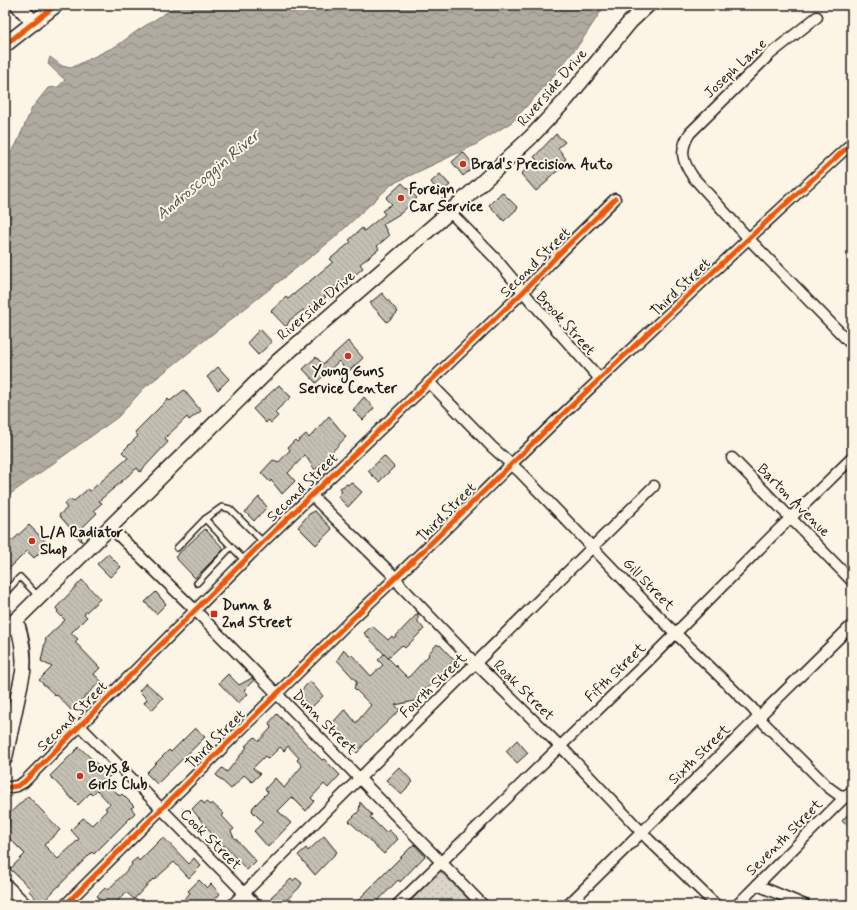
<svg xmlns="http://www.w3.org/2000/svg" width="857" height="910" font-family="Mynerve,sans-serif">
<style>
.park{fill:url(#park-dots);stroke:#7c7872}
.water{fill:url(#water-waves);stroke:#75726c}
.building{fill:url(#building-back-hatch);stroke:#1c1c1c}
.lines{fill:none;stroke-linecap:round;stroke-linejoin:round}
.lane-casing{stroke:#1c1c1c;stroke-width:8}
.street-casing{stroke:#1c1c1c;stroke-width:13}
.secondary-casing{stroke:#1c1c1c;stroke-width:17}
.lane{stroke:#fcf5e5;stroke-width:5}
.street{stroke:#fcf5e5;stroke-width:10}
.secondary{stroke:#fcf5e5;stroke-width:14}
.cycleway-casing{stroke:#fcf5e5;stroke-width:8}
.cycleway{stroke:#e8590c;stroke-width:5}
.poi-dot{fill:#c8321e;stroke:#fcf5e5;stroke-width:1.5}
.labels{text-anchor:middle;stroke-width:4;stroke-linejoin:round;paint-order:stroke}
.street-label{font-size:15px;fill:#1c1c1c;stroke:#fcf5e5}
.poi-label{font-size:15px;font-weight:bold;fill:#1c1c1c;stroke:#fcf5e5;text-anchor:start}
.water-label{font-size:16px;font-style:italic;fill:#575551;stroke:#fcf5e5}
</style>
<defs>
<pattern id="park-dots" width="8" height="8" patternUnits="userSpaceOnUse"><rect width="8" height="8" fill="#dbd5c8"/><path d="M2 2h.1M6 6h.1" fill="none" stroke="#bbb6ab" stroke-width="1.8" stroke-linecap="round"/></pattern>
<pattern id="water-waves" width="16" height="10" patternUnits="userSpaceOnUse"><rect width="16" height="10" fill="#b0aba1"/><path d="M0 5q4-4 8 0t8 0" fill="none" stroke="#8e8a82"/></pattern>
<pattern id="building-back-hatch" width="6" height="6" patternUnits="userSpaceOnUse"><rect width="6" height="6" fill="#c4c0b3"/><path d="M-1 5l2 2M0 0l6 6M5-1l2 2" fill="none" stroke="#a8a499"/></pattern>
</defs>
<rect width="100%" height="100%" fill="#fcf5e5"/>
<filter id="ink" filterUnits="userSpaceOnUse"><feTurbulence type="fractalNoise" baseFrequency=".025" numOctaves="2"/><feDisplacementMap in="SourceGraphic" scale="8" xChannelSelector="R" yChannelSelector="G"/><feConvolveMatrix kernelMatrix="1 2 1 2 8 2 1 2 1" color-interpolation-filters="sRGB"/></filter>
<g filter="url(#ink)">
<polygon class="park" points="440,871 474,905 407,905"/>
<polygon class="water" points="178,5 605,5 580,43 547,84 512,122 475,145 392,184 333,239 144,388 118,417 13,492 5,499 5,161 16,145 32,108 48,88 58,87 65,80 48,64 50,57 62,66 71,68 118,45 137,31"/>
<g class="building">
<polygon points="556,134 565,142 558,148 566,159 561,162 564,166 547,179 549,180 536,191 521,174 537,160 534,157"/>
<polygon points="463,152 475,166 463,176 452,162"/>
<polygon points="440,174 450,185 440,194 431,182"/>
<polygon points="402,183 417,198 401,213 383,224 389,236 377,246 379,249 360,264 363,268 348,281 345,278 324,296 326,297 307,314 303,310 290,320 286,327 271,311 286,297 288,299 333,262 330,259 351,242 349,240 362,228 364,231 385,214 382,211 392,204 386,198"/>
<polygon points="502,192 518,208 504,221 489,205"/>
<polygon points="382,293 398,312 387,322 370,303"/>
<polygon points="260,329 272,342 258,355 247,343"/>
<polygon points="348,341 363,358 348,372 339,361 316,383 303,369 316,357 323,364"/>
<polygon points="218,367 229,379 218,390 207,377"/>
<polygon points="279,385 291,397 277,410 275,413 278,416 271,423 268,420 266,423 253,409"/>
<polygon points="184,390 201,411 189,420 187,417 165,438 168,442 140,472 137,468 99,501 102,503 94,510 97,513 80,530 82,542 59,515 67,508 64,504 70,499 73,502 88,489 90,491 128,458 122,452 138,436 135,432 168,399 170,401"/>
<polygon points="364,397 374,408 363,420 353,410"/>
<polygon points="329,416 346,437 315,470 305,455 288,473 295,481 282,494 271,480 270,482 261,473 273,460 279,462 290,450 288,447 295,440 297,442 306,434 309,438"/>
<polygon points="384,456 394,467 379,482 368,471"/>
<polygon points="351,482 362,492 348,507 338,497 342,491 340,488 347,484 348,485"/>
<polygon points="259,497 267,507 254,521 245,512"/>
<polygon points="315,511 332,529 316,545 298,527 309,514"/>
<polygon points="29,525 48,544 34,558 27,551 5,573 5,534 12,541"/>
<polygon points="205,529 224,549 195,578 175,557"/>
<polygon points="108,554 121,567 110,577 97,564"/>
<polygon points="82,580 100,599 84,614 87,617 71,633 78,639 75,642 100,668 94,674 101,681 71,710 57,695 56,696 39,680 52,667 41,661 46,638 65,620 57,612 58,611 56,608"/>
<polygon points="156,592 166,604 156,614 145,602"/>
<polygon points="418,613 418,622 424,629 405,648 402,645 388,658 364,633 372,626 388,640 392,636 394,638"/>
<polygon points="437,644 439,646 440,645 454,660 434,684 426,688 415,701 395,705 400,710 366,742 357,753 349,744 347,746 336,733 335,734 328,728 345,709 356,723 371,705 354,688 357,682 337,660 344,650 350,655 351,654 371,676 383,665 378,660 384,654 408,678 429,655 428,654"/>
<polygon points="228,674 239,685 252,678 254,680 244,690 248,694 238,703 219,683"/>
<polygon points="310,681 323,696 311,708 299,696 299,693"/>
<polygon points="146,683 163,698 152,710 144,703 147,699 139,691"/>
<polygon points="277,714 322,760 324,759 340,775 328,788 324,784 311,798 314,801 306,811 292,797 278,811 291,823 268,847 254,831 263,822 252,811 253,807 268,792 265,789 275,778 284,788 302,766 297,760 299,758 288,746 284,751 280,747 268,759 265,756 253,768 260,774 252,782 244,775 231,789 216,775 222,768 227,772 247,747 245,746 255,737 259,741 271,728 269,723"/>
<polygon points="195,728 205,737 157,784 146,773 169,750 171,752"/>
<polygon points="517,740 528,753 517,763 506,751"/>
<polygon points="79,747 110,776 105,781 120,796 122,794 134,806 131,808 135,813 94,854 92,852 41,904 28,890 30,888 10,869 25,854 7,836 10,813 28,796 60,830 44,845 58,859 79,839 71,830 83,818 92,825 107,810 105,808 110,804 97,790 92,795 90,793 78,805 50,776"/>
<polygon points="399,767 413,782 401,794 386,780"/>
<polygon points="201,800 204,804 206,802 210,805 212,803 224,814 222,816 234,829 231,831 233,836 256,861 247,870 224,845 220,849 212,841 215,838 192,809"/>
<polygon points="360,802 372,815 370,817 386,833 389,830 398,839 384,854 349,821 359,811"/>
<polygon points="852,809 852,831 842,821"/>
<polygon points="324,836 337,852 315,875 298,855 306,848 308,851"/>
<polygon points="163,837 189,864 194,858 201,866 189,878 174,862 154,880 153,879 134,899 126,892 114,905 92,905 99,898 97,896 105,888 108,890 132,865 131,863 137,858 139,861"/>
<polygon points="414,844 425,856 400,882 398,880 374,905 353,905"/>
<polygon points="296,878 302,883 299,888 281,905 279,905 271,897 291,879 293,881"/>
<polygon points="199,880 207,888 211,884 220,894 209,905 179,905 190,893 188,891"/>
</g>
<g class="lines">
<defs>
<g id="lane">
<polyline points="205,519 245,561"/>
<polyline points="177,548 205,519 222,507 230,509 263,542"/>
<polyline points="197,583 231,547"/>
<polyline points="5,593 20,577 39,597"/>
</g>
<g id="street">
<path d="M817,17L769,55L690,133C679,150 682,161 693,177L749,239L852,345"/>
<polyline points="450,212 495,258 531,301 600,379"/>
<polyline points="429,382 492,447 520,472 667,625 752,708 764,723 828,787 839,795 852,797"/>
<polyline points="732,458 852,581"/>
<polyline points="312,496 396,578 401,586 463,651 568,754 649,840 716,905"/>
<polyline points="110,527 195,610 483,905"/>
<polyline points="79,725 256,905"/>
<polyline points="5,788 17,786 24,782 263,542 523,292 558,255 615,199"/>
<polyline points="757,885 805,905"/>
<path d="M65,905L349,622C422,554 492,482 564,413C659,322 755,232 852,143"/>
<polyline points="232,905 654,486"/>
<polyline points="397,905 649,660 771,537 852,458"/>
<polyline points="568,905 852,625"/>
<polyline points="737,905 849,793"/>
</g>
<g id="secondary">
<polyline points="18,5 34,23"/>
<polyline points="5,45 56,5"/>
<polyline points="5,631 278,361 462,201 530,138 565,101 630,22 648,5"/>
<path d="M5,758L23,672C25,653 22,638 16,620"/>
<polyline points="5,886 24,905"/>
</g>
</defs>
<use href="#lane" class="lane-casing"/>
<use href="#street" class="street-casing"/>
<use href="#secondary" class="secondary-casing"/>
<use href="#lane" class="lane"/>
<use href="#street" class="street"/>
<use href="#secondary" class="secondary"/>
<defs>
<g id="cycleway">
<polyline points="5,45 56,5"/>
<polyline points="5,788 17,786 24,782 263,542 523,292 558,255 615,199"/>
<path d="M65,905L349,622C422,554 492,482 564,413C659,322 755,232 852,143"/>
</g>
</defs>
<use href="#cycleway" class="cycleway-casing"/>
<use href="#cycleway" class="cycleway"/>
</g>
</g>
<g class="poi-dot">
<circle cx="463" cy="164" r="4"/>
<circle cx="401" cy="198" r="4"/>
<circle cx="348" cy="356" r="4"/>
<circle cx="32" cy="541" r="4"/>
<rect x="210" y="610" width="8" height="8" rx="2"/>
<circle cx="80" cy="776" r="4"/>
</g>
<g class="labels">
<g class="street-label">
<text transform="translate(735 68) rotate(-43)" y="5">Joseph Lane</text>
<text transform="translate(552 87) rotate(-49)" y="5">Riverside Drive</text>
<text transform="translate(535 262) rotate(-45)" y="5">Second Street</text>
<text transform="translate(680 287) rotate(-44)" y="5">Third Street</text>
<text transform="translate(316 305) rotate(-41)" y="5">Riverside Drive</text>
<text transform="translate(566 323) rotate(48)" y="5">Brook Street</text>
<text transform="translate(302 487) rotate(-44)" y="5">Second Street</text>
<text transform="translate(794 500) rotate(45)" y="5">Barton Avenue</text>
<text transform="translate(446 512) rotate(-45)" y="5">Third Street</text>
<text transform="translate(649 584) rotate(46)" y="5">Gill Street</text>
<text transform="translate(615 672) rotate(-44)" y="5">Fifth Street</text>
<text transform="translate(433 685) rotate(-44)" y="5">Fourth Street</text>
<text transform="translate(524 690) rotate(45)" y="5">Roak Street</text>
<text transform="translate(72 716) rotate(-45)" y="5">Second Street</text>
<text transform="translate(325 722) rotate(45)" y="5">Dunn Street</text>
<text transform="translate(215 739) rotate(-45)" y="5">Third Street</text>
<text transform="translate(699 754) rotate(-44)" y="5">Sixth Street</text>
<text transform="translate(784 837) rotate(-45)" y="5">Seventh Street</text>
<text transform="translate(211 839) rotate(45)" y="5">Cook Street</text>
</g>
<g class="poi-label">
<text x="471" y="169">Brad's Precision Auto</text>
<text x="409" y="194">Foreign<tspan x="409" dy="17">Car Service</tspan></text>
<text x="348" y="376" text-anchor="middle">Young Guns<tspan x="348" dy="17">Service Center</tspan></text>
<text x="40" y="537">L/A Radiator<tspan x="40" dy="17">Shop</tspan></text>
<text x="222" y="610">Dunn &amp;<tspan x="222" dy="17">2nd Street</tspan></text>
<text x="88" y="772">Boys &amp;<tspan x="88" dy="17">Girls Club</tspan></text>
</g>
<g class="water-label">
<text transform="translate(207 174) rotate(-40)" y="6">Androscoggin River</text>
</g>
</g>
<rect width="857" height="910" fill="none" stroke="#fcf5e5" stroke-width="20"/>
<rect x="10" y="10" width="837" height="890" fill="none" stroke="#1c1c1c" stroke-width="1.5" filter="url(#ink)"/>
</svg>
